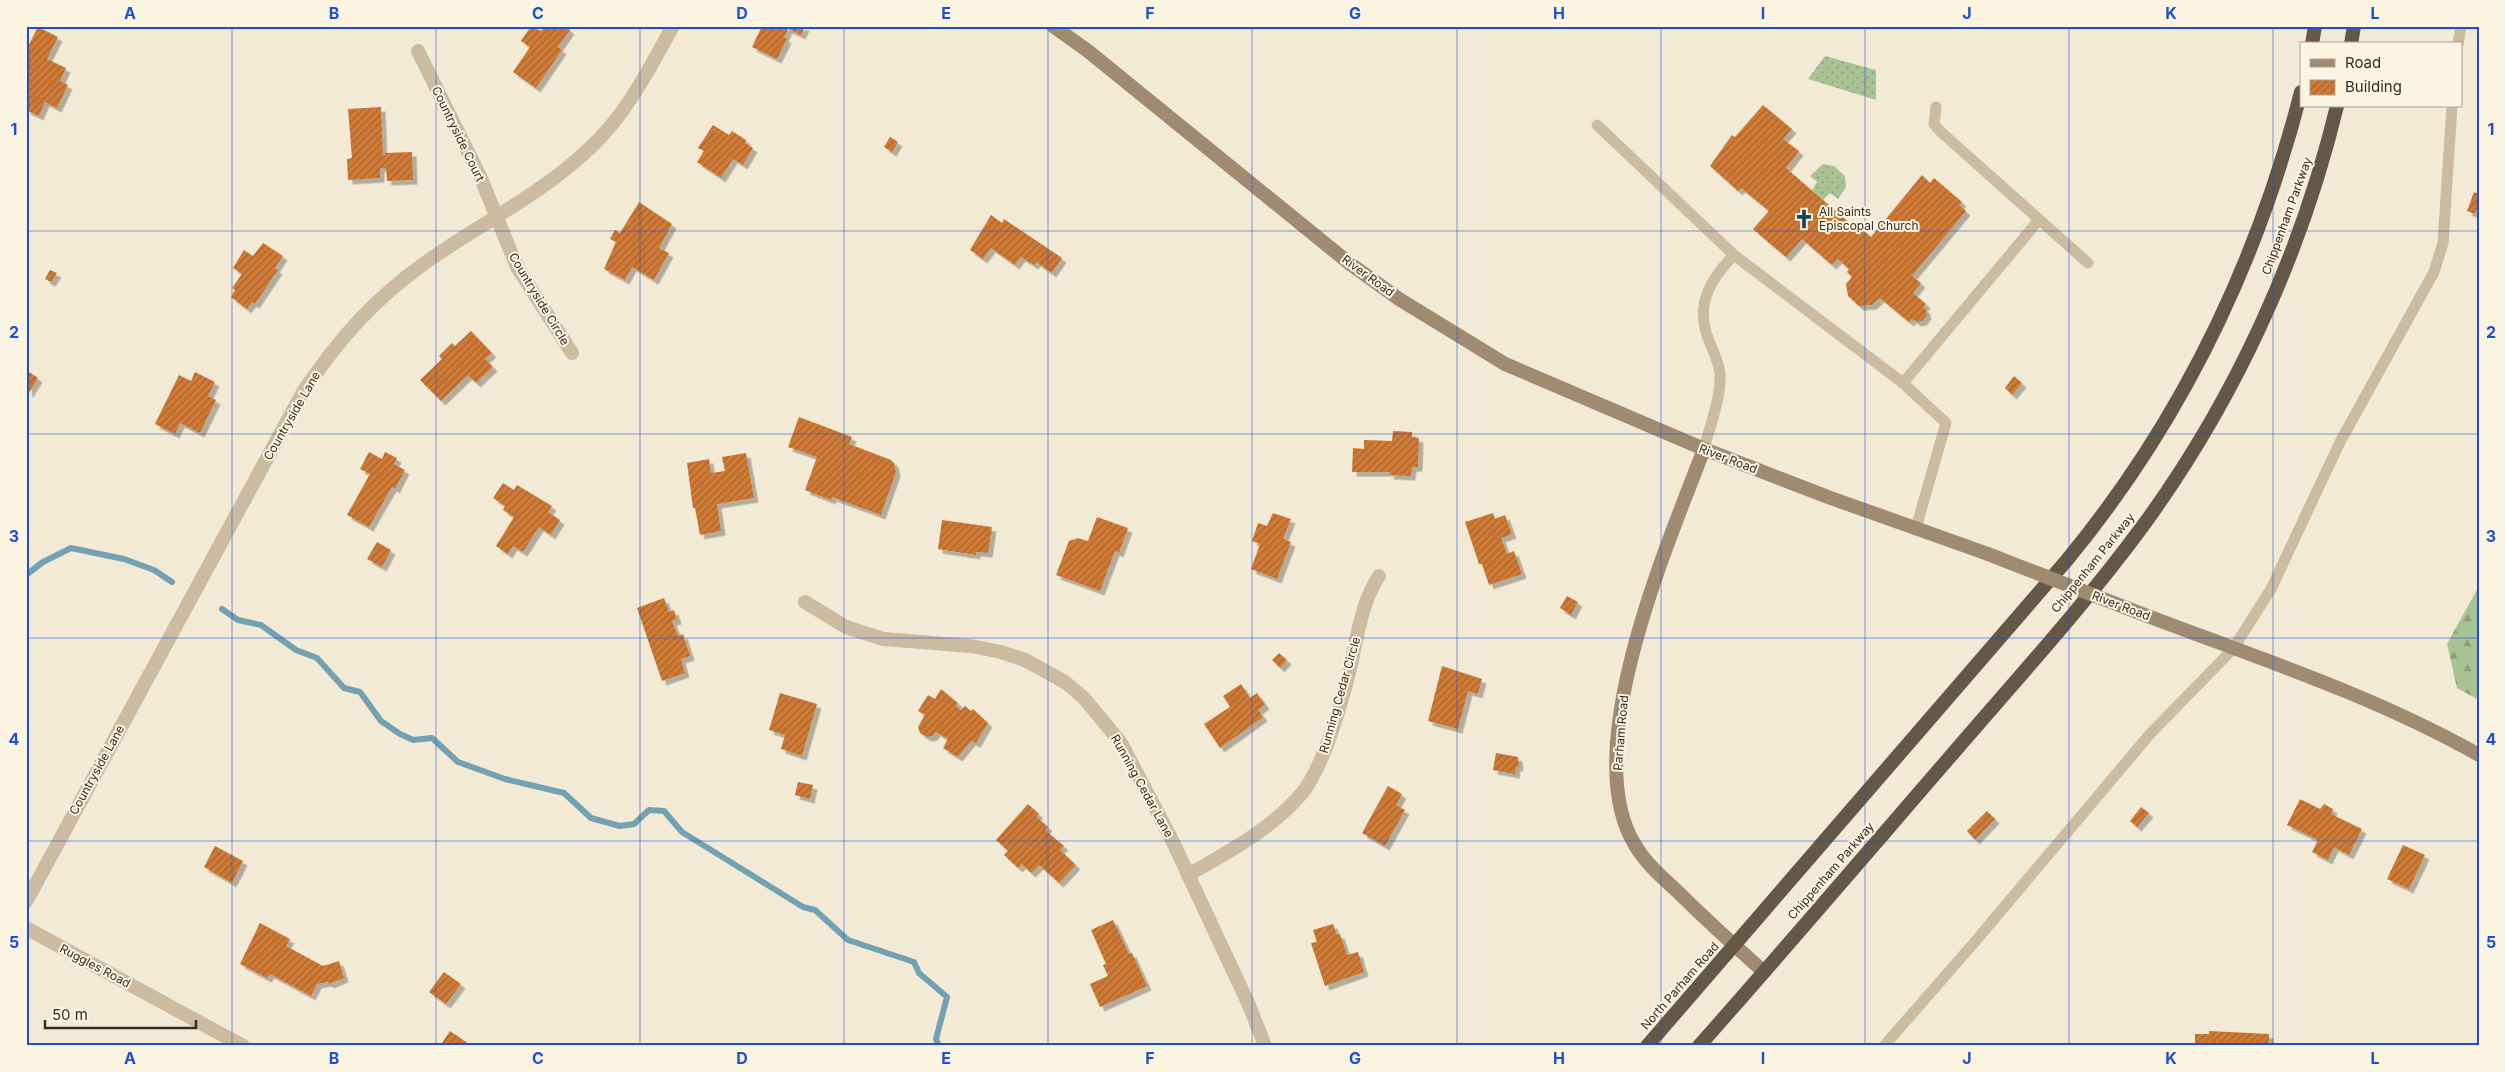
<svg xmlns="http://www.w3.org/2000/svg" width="2505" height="1072" font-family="Inter,sans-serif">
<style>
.forest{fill:url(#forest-firs)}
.garden{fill:url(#garden-dots)}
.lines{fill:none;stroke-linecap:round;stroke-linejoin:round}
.stream{stroke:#72a2b1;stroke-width:6}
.building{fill:url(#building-hatch);filter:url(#shadow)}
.service{stroke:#cbbca1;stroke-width:11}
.minor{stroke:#cbbca1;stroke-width:14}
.secondary{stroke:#9e8b72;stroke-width:14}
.trunk{stroke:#665847;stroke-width:14}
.secondary-bridge{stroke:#9e8b72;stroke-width:14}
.grid{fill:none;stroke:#1d4ed8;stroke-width:1;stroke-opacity:0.55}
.labels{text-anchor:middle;stroke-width:4;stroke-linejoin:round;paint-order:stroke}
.street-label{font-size:12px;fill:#342c24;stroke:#faf4e1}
.poi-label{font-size:12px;fill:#342c24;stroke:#faf4e1;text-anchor:start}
.neatline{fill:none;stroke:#1d4ed8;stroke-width:2}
.grid-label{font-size:16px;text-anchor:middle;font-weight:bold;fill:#1d4ed8}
</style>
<defs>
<pattern id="forest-firs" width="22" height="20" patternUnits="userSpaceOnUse" patternTransform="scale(1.25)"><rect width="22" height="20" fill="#a9c294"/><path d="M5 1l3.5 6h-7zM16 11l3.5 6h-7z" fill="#8a9e79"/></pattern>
<pattern id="garden-dots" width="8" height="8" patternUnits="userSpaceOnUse" patternTransform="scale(1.25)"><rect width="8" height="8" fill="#a9c294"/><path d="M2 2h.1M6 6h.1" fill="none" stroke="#8a9e79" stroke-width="1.8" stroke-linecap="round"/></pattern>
<pattern id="building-hatch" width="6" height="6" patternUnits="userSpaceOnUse" patternTransform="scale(1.25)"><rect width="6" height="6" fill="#cf7a36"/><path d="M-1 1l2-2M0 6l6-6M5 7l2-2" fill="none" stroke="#a9642d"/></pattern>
<filter id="shadow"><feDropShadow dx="4.5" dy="4.5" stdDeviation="0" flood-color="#0004"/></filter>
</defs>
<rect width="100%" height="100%" fill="#f2ead5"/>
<polygon class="forest" points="2479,586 2479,700 2457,688 2447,644"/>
<g class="garden">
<polygon points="1825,56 1876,70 1876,100 1808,79"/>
<polygon points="1823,164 1834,166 1845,176 1846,187 1838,199 1830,193 1823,200 1812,190 1817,182 1810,176"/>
</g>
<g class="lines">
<g class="stream">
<polyline points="26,575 43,562 71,548 124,559 154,570 172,582"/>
<polyline points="222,609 238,620 261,625 296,650 317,658 344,688 360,692 381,721 400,734 413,740 432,738 458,762 505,779 564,793 591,818 620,826 634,824 649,810 664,811 682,832 803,907 815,910 848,940 914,962 919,973 947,997 936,1039 939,1046"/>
</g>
</g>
<g class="building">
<polygon points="531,26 541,31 545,26 565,26 570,30 558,47 562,50 536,88 513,72 530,47 521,41"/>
<polygon points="762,26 805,26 801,35 788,29 784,37 787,39 777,59 752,47"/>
<polygon points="38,27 58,37 47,59 66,68 60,81 68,85 57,108 45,102 39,116 26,110 26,50"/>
<polygon points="1763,105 1792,129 1783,139 1799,151 1786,168 1860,232 1862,229 1871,237 1922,175 1930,183 1934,178 1962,202 1959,205 1966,211 1912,276 1921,283 1913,293 1926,304 1923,307 1926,310 1927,315 1922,321 1917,322 1912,319 1909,322 1880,298 1872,305 1859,306 1848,296 1846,284 1852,277 1847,272 1849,269 1838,259 1832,265 1802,239 1786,257 1753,229 1769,211 1741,188 1738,191 1710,166 1732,135 1735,137"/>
<polygon points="381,107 383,156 385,155 385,153 412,152 413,180 387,181 386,168 380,168 380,178 348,180 347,159 352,158 348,109"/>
<polygon points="713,125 729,135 732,131 746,140 745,143 753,148 743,165 733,159 721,178 697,162 704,151 698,148"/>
<polygon points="890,137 898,142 892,152 884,147"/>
<polygon points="2474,192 2479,194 2479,204 2475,214 2467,211"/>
<polygon points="639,202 672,224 659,248 669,253 654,280 632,267 625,280 604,269 616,242 610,239 615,230 620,233"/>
<polygon points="991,215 1002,223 1004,219 1062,258 1052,273 1036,262 1034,265 1021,257 1015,265 991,248 983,259 970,250"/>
<polygon points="263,243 283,256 275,268 278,270 255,304 252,302 247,309 231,297 235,290 232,288 242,274 233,268 244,250 253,256"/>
<polygon points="50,270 57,273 51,282 45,279"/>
<polygon points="471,331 492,353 485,359 493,367 476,383 468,375 441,401 420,380 442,359 439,356 452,343 455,346"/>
<polygon points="29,372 38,378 28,394 26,376"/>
<polygon points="195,372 215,382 208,396 216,400 200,433 180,423 175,434 155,424 179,375 191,381"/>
<polygon points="2014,376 2022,383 2012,395 2005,388"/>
<polygon points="799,417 852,437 849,444 891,460 894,463 896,472 881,515 832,497 831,500 805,490 817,457 788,447"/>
<polygon points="1393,431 1412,432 1412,437 1419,438 1418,467 1412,467 1411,476 1389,475 1390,472 1352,472 1353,448 1364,449 1364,440 1392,441"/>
<polygon points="369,452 382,459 385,452 397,458 394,464 405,470 395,489 392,487 369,527 347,515 370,474 360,469"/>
<polygon points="746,453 754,498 717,504 721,531 700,535 695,508 693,508 687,463 709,459 711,473 725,471 722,457"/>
<polygon points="503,483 514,490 517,485 552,506 548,512 560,520 551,535 539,527 523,552 513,546 508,554 496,546 514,517 503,510 505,506 493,498"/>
<polygon points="1273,513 1291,519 1283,539 1291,542 1277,579 1251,569 1260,544 1252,541 1258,523 1267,526"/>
<polygon points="1493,513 1495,519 1505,515 1512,534 1501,538 1507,554 1514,551 1522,574 1489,585 1482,564 1479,564 1465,522"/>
<polygon points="1097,517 1128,528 1119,553 1115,551 1100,591 1056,575 1069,541 1078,538 1088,541"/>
<polygon points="942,520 992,527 988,553 976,552 976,555 938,549"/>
<polygon points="377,542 391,550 382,567 367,559"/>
<polygon points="1567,596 1578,602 1571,615 1560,608"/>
<polygon points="664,598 669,612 674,610 677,620 672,621 678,636 683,634 690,656 681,659 685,673 662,681 637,608"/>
<polygon points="1279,653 1287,660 1280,668 1272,660"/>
<polygon points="1442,666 1482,679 1478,694 1468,691 1458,729 1428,721"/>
<polygon points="1241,684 1250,698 1257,693 1265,705 1258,710 1263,717 1220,748 1204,724 1230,707 1223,696"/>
<polygon points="941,689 958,703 956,706 961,710 965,706 971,711 973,709 988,723 976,743 971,741 958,757 943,748 948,739 936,732 933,736 927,737 920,733 918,727 925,715 918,711 928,695 935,699"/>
<polygon points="780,693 817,704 802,756 781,749 785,735 769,730"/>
<polygon points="1496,753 1518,757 1519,767 1516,767 1515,774 1493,770"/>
<polygon points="798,782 813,785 810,799 795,795"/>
<polygon points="1388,786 1402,794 1396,805 1405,810 1385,846 1362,833"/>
<polygon points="2300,799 2320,809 2324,804 2333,809 2331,814 2362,829 2349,855 2334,847 2328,860 2312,852 2318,840 2287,825"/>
<polygon points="1028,804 1039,814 1036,816 1048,827 1045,830 1064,846 1060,850 1076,865 1059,883 1039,865 1031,873 1022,864 1018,868 1004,855 1008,851 996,840"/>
<polygon points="2141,807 2149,813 2137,827 2130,821"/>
<polygon points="1987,811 1995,819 1975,840 1967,831"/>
<polygon points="2403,845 2425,855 2409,889 2387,879"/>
<polygon points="215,846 243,861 232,883 204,867"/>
<polygon points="1113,920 1129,954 1132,953 1147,986 1100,1007 1090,984 1108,976 1103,965 1106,964 1091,930"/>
<polygon points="260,923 290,939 286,946 323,966 339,961 344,978 329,984 328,982 317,984 311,996 270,974 267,978 240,964"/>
<polygon points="1333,924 1337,935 1340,934 1347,955 1358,952 1364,972 1325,986 1311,943 1317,942 1313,930"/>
<polygon points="444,972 461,984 446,1004 429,992"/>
<polygon points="450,1031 472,1046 440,1046"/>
<polygon points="2209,1031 2269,1034 2269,1046 2195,1046 2195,1034 2209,1034"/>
</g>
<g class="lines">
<g class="service">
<polyline points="2458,44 2461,26"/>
<polyline points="1936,107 1934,124 1941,132 2088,263"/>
<polyline points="1597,125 1734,255 1903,383 1946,423 1916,528"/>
<polyline points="1903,383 2038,221"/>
<path d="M1704,449C1710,425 1721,399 1720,374C1719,362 1712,349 1708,338C1695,303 1711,279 1734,255"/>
<polyline points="1884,1046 1973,944 2150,734 2233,649 2271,589 2340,442 2434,272 2443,243 2452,106"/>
</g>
<g class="minor">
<polyline points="418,51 480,176 517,267 572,353"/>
<polyline points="805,602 846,627 883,639 971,646 1001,652 1025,660 1065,682 1084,698 1121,743 1171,838 1249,1005 1265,1046"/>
<path d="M1188,875C1228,852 1272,829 1302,793C1324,766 1340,708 1349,673C1357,641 1360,605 1379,576"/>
<path d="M26,902L303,392C338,340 374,299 425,263C479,224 541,195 590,148C626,115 649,69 673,26"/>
<polyline points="26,928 243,1046"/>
</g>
<g class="secondary">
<polyline points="1053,26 1088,51 1349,263 1399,299 1505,364 1704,449 1828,497 1988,554"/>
<path d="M1704,449C1668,544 1577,751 1635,845C1646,864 1662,877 1678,892C1706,920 1735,946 1764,972"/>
<path d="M2137,612C2252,656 2371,694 2479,755"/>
</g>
<g class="trunk">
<polyline points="2312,44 2315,26"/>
<polyline points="2351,44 2354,26"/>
<path d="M1647,1046L2067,560C2180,423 2257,264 2301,92"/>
<path d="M1699,1046C1783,951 1866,854 1949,758C2015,681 2085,605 2145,523C2235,399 2301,255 2337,106"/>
</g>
<polyline class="secondary-bridge" points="1988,554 2137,612"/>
</g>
<path class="grid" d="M232,26V1046M436,26V1046M640,26V1046M844,26V1046M1048,26V1046M1252,26V1046M1457,26V1046M1661,26V1046M1865,26V1046M2069,26V1046M2273,26V1046M26,231H2479M26,434H2479M26,638H2479M26,841H2479"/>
<defs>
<symbol id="church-bare" viewBox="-9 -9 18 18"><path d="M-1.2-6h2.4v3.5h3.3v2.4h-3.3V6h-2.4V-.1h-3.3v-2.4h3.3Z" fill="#174758" stroke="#faf4e1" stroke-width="2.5" paint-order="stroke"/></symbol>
</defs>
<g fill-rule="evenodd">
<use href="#church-bare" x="1790" y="205" width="28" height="28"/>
</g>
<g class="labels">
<g class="street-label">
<text transform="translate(458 134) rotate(64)" y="4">Countryside Court</text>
<text transform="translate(2287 216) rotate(-70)" y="4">Chippenham Parkway</text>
<text transform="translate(1368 276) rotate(36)" y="4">River Road</text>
<text transform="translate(539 299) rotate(59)" y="4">Countryside Circle</text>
<text transform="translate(292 416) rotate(-60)" y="4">Countryside Lane</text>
<text transform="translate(1728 459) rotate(21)" y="4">River Road</text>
<text transform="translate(2093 563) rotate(-51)" y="4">Chippenham Parkway</text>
<text transform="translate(2121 606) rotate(21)" y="4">River Road</text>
<text transform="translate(1340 695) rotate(-74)" y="4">Running Cedar Circle</text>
<text transform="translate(1621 733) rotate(-85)" y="4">Parham Road</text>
<text transform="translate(97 770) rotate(-61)" y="4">Countryside Lane</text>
<text transform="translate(1142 786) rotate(61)" y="4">Running Cedar Lane</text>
<text transform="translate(1831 871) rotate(-49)" y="4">Chippenham Parkway</text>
<text transform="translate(95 966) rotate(28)" y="4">Ruggles Road</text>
<text transform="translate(1680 986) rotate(-49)" y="4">North Parham Road</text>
</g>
<g class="poi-label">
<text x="1819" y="216">All Saints<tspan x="1819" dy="14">Episcopal Church</tspan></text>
</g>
</g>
<rect width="2505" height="1072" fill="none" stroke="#faf4e1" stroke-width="55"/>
<rect x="2300" y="42" width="162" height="65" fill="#faf4e1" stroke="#aba495"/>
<rect x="2310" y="59" width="25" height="8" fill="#9e8b72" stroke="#aba495"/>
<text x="2345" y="68" font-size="15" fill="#342c24">Road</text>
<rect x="2310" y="80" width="25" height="15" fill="url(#building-hatch)" stroke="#aba495"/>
<text x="2345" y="92" font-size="15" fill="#342c24">Building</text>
<path d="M45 1020v8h151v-8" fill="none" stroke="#342c24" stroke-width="2.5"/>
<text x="52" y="1020" font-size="15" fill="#342c24" stroke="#faf4e1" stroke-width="4" paint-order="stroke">50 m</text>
<rect x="28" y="28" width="2450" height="1016" class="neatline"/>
<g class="grid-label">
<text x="130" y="19">A</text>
<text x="334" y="19">B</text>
<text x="538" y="19">C</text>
<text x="742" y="19">D</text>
<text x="946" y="19">E</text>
<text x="1150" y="19">F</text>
<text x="1355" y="19">G</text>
<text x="1559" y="19">H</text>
<text x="1763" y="19">I</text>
<text x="1967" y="19">J</text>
<text x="2171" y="19">K</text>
<text x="2375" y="19">L</text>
<text x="14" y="135">1</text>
<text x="2491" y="135">1</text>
<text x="14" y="338">2</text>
<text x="2491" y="338">2</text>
<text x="14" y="542">3</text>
<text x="2491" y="542">3</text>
<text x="14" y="745">4</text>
<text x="2491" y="745">4</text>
<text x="14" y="948">5</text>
<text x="2491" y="948">5</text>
<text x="130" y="1064">A</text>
<text x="334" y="1064">B</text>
<text x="538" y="1064">C</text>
<text x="742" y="1064">D</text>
<text x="946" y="1064">E</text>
<text x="1150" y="1064">F</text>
<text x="1355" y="1064">G</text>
<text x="1559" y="1064">H</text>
<text x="1763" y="1064">I</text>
<text x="1967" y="1064">J</text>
<text x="2171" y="1064">K</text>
<text x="2375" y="1064">L</text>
</g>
</svg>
